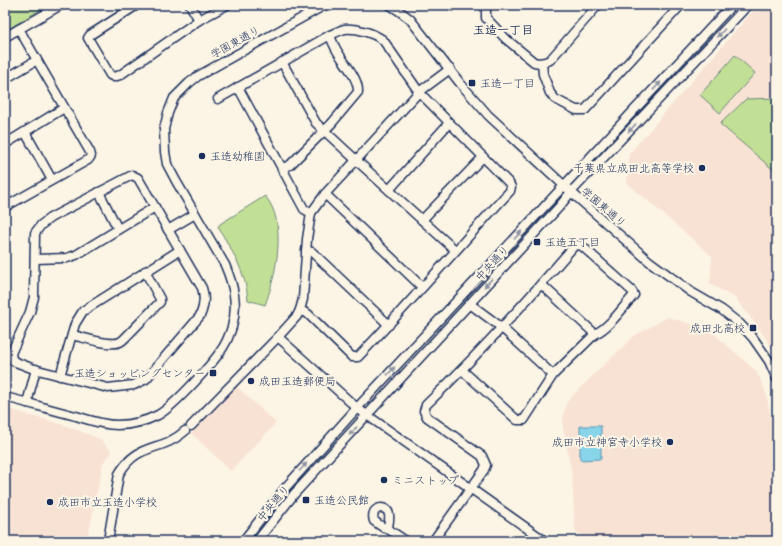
<svg xmlns="http://www.w3.org/2000/svg" width="782" height="546" font-family="'Balsamiq Sans','Klee One',sans-serif">
<style>
.built{fill:#f8e2d4}
.green{fill:#c2df96;stroke:#6e877a}
.water{fill:#88d4e8;stroke:#5c92b1}
.lines{fill:none;stroke-linecap:round;stroke-linejoin:round}
.minor-casing{stroke:#1b2f5e;stroke-width:11}
.minor{stroke:#fcf5e5;stroke-width:8}
.oneway{fill:#8c92a2}
.poi-dot{fill:#1b2f5e;stroke:#fcf5e5;stroke-width:1.5}
.labels{text-anchor:middle;stroke-width:4;stroke-linejoin:round;paint-order:stroke}
.street-label{font-size:11px;fill:#1b2f5e;stroke:#fcf5e5}
.poi-label{font-size:11px;fill:#1b2f5e;stroke:#fcf5e5;text-anchor:start}
.neighbourhood-label{font-size:12px;font-weight:bold;fill:#1b2f5e;stroke:#fcf5e5}
</style>
<rect width="100%" height="100%" fill="#fcf5e5"/>
<filter id="ink" filterUnits="userSpaceOnUse"><feTurbulence type="fractalNoise" baseFrequency=".025" numOctaves="2"/><feDisplacementMap in="SourceGraphic" scale="8" xChannelSelector="R" yChannelSelector="G"/><feConvolveMatrix kernelMatrix="1 2 1 2 8 2 1 2 1" color-interpolation-filters="sRGB"/></filter>
<g filter="url(#ink)">
<g class="built">
<polygon points="758,5 777,5 777,355 752,319 735,298 710,284 712,256 627,183 629,154"/>
<polygon points="668,317 691,324 714,334 755,370 760,378 767,396 777,456 777,541 589,541 575,531 572,474 563,428 563,416 567,402 583,385 634,336"/>
<polygon points="236,386 276,423 231,471 191,433"/>
<polygon points="5,408 64,425 100,439 112,452 103,463 87,541 5,541"/>
</g>
<g class="green">
<polygon points="5,5 48,5 5,31"/>
<polygon points="735,55 755,73 720,113 700,95"/>
<polygon points="777,98 777,173 720,124 746,99"/>
<path d="M265,196C288,222 276,276 265,305L248,300C246,272 232,251 218,227L220,224Z"/>
</g>
<polygon class="water" points="580,426 601,426 601,459 580,460"/>
<g class="lines">
<defs>
<g id="minor">
<polyline points="137,5 90,35 88,38 110,75 114,77 120,75 199,20 227,5"/>
<polyline points="190,5 199,20"/>
<polyline points="390,5 398,10 410,19 460,83 488,115 571,192 649,261 691,292 722,310 740,324 753,338 769,361 777,379"/>
<path d="M486,5V18L506,39L534,62C540,64 544,63 550,60L598,5"/>
<polyline points="452,6 453,5"/>
<polyline points="5,37 61,5"/>
<polyline points="282,62 316,123 356,160 455,250"/>
<polyline points="542,63 543,74 550,93 555,99 576,110 585,110 681,5"/>
<polyline points="5,79 37,60"/>
<polyline points="238,87 304,209 311,213"/>
<path d="M218,99L330,35C335,33 340,30 345,29C358,28 373,33 383,40L419,92L509,183L511,187L510,191C459,246 410,303 358,357H352L308,314L300,310"/>
<polyline points="25,132 52,180"/>
<polyline points="5,144 64,108"/>
<path d="M283,168L290,165L332,123L358,92C359,77 341,60 335,47C333,43 331,39 330,35"/>
<path d="M132,175L138,178L202,288C205,297 204,307 200,316L146,379L134,385L108,388L34,369L13,361L11,355L12,351L30,312L34,297L35,233L41,225L50,218Z"/>
<polyline points="389,190 449,123"/>
<polyline points="99,192 118,229"/>
<polyline points="325,194 422,287"/>
<polyline points="5,207 88,160 91,156 90,152 19,29"/>
<polyline points="422,220 483,157"/>
<polyline points="168,230 195,214"/>
<polyline points="306,251 312,252 389,325"/>
<polyline points="35,259 67,258 76,255 155,207"/>
<polyline points="541,284 595,334"/>
<polyline points="470,304 501,327 553,375"/>
<path d="M72,335C83,337 110,347 120,342C122,341 124,339 125,338L160,302V299L145,271"/>
<polyline points="278,337 357,408 545,541"/>
<polyline points="60,376 75,324 83,311 180,250"/>
<path d="M5,397C29,403 52,410 76,416C89,420 103,425 117,425C131,425 146,421 158,415C174,406 216,361 225,344C228,339 230,333 232,327C238,305 234,286 225,265L176,181L167,164L165,152L164,129L168,113L174,98L189,83L198,76L325,5"/>
<polyline points="27,403 36,369"/>
<polyline points="191,426 278,337 297,316 300,310 303,299 307,239 311,213 325,194 419,92 450,69"/>
<path d="M388,529C388,524 390,519 389,515C388,504 369,506 374,521L384,528L388,529L406,541"/>
<path d="M108,541L119,474C138,441 161,453 185,431"/>
<polyline points="243,541 286,487 357,408 732,5"/>
<polyline points="257,541 295,493 559,207 571,192 748,5"/>
<path d="M433,541L484,470L486,465L482,456L427,417L424,411L426,405C478,355 527,301 574,246L578,245L582,246L632,291L634,295C622,308 611,326 595,334L553,375L524,420H517L462,370"/>
</g>
</defs>
<use href="#minor" class="minor-casing"/>
<use href="#minor" class="minor"/>
</g>
<defs><path id="oneway-solid" d="M-6-.8H1V-3.2L6.5 0L1 3.2V.8H-6Z"/></defs>
<g class="oneway">
<use href="#oneway-solid" transform="translate(721 33) rotate(133)"/>
<use href="#oneway-solid" transform="translate(657 86) rotate(-47)"/>
<use href="#oneway-solid" transform="translate(632 128) rotate(133)"/>
<use href="#oneway-solid" transform="translate(518 235) rotate(-47)"/>
<use href="#oneway-solid" transform="translate(488 283) rotate(133)"/>
<use href="#oneway-solid" transform="translate(391 371) rotate(-47)"/>
<use href="#oneway-solid" transform="translate(353 431) rotate(133)"/>
<use href="#oneway-solid" transform="translate(303 467) rotate(-48)"/>
</g>
</g>
<g class="poi-dot">
<rect x="468" y="79" width="8" height="8" rx="2"/>
<circle cx="202" cy="156" r="4"/>
<circle cx="702" cy="168" r="4"/>
<rect x="533" y="238" width="8" height="8" rx="2"/>
<rect x="749" y="324" width="8" height="8" rx="2"/>
<rect x="209" y="369" width="8" height="8" rx="2"/>
<circle cx="251" cy="381" r="4"/>
<circle cx="670" cy="442" r="4"/>
<circle cx="384" cy="480" r="4"/>
<rect x="302" y="496" width="8" height="8" rx="2"/>
<circle cx="50" cy="502" r="4"/>
</g>
<g class="labels">
<g class="street-label">
<text transform="translate(235 42) rotate(-29)" y="4">学園東通り</text>
<text transform="translate(604 207) rotate(41)" y="4">学園東通り</text>
<text transform="translate(492 263) rotate(-47)" y="4">中央通り</text>
<text transform="translate(273 503) rotate(-50)" y="4">中央通り</text>
</g>
<g class="poi-label">
<text x="480" y="87">玉造一丁目</text>
<text x="210" y="160">玉造幼稚園</text>
<text x="694" y="172" text-anchor="end">千葉県立成田北高等学校</text>
<text x="545" y="246">玉造五丁目</text>
<text x="745" y="332" text-anchor="end">成田北高校</text>
<text x="205" y="377" text-anchor="end">玉造ショッピングセンター</text>
<text x="259" y="385">成田玉造郵便局</text>
<text x="662" y="446" text-anchor="end">成田市立神宮寺小学校</text>
<text x="392" y="484">ミニストップ</text>
<text x="314" y="504">玉造公民館</text>
<text x="58" y="506">成田市立玉造小学校</text>
</g>
<g class="neighbourhood-label">
<text x="503" y="34">玉造一丁目</text>
</g>
</g>
<rect width="782" height="546" fill="none" stroke="#fcf5e5" stroke-width="20"/>
<rect x="10" y="10" width="762" height="526" fill="none" stroke="#1b2f5e" stroke-width="1.5" filter="url(#ink)"/>
</svg>
